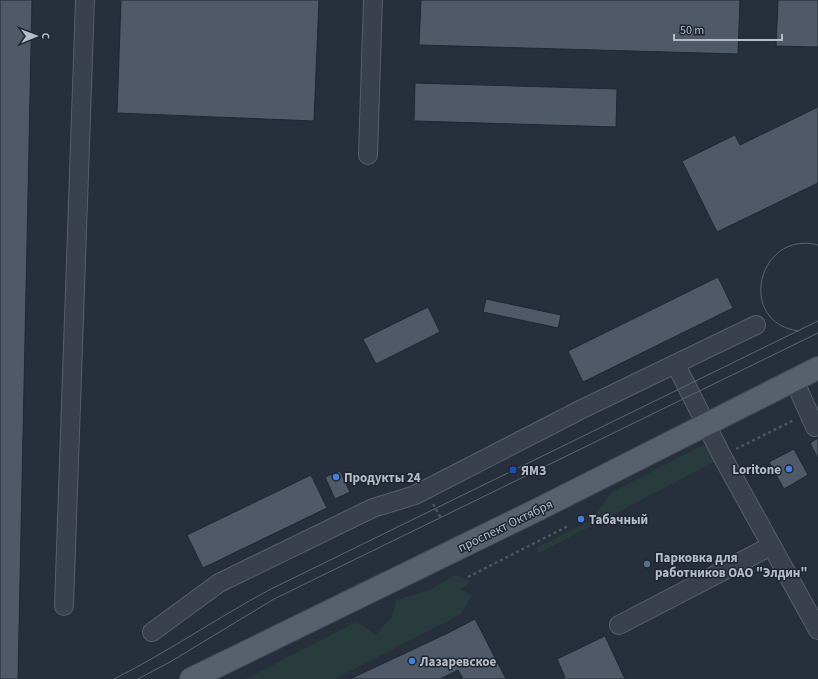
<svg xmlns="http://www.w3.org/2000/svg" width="818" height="679" font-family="'Source Sans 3',sans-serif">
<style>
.green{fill:#293c3d}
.building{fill:#505967;stroke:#212833}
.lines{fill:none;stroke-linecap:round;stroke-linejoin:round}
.minor-casing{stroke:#585f6a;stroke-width:20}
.major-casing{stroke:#434a55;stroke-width:24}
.path{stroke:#48585b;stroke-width:2.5;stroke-dasharray:3 3;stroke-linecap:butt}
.minor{stroke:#3a414c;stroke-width:18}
.major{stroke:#58606b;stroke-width:22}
.tram{stroke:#5d6572;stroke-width:1}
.shop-dot{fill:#3f7fe0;stroke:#1f2631;stroke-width:1.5}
.transit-dot{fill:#1a4fb4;stroke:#1f2631;stroke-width:1.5}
.service-dot{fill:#5c6f8a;stroke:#1f2631;stroke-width:1.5}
.labels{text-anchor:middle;stroke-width:3;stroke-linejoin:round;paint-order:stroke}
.poi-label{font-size:13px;font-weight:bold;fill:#b6bcc7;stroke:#1f2631;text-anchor:start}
.street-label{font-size:13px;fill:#b6bcc7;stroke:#1f2631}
</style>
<rect width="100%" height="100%" fill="#262f3b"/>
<g class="green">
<polygon points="707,443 716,461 539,553 536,548 590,521 612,492"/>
<polygon points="456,575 470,582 461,589 472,596 461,614 335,679 246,679 356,622 376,634 392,617 396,600 427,591"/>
</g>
<g class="building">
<polygon points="0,0 32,0 18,679 0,679"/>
<polygon points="121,0 319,0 314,121 117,113"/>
<polygon points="421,0 740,0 738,54 419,45"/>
<polygon points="778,0 818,0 818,47 776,46"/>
<polygon points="415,83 617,89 616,127 414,121"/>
<polygon points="818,107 818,183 717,232 682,161 735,135 740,145"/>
<polygon points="718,277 733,308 583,382 568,351"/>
<polygon points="486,299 561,315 558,328 483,312"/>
<polygon points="428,307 440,332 376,364 363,339"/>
<polygon points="818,438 818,459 810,443"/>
<polygon points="794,449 808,475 784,489 769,462"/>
<polygon points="340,471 350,492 335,499 325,477"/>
<polygon points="311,475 327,508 203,568 187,535"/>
<polygon points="475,619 506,679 463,679 458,670 440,679 350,679 448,633"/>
<polygon points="605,636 625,679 561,679 565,677 557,659"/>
</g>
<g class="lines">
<defs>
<g id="minor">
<polyline points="368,155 373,0"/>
<polyline points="676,365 722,456 818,630"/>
<polyline points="794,380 815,427 818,426"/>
<polyline points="64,606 85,0"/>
<polyline points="619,625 771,546"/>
<polyline points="152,632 219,583 373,508 415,495 582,409 756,325"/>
</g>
<polyline id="major" points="191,679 539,509 818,368"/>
</defs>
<use href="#minor" class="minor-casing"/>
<use href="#major" class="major-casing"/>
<g class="path">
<polyline points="736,449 794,420"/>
<polyline points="433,504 441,518"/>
<polyline points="468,577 568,526"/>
</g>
<use href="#minor" class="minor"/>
<use href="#major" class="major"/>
<g class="tram">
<path d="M799,331C735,323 758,229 818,245"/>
<path d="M114,679C168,652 217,618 269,590L818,321"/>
<polyline points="138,679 170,662 274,599 818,333"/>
</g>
</g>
<g class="shop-dot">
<circle cx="789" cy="469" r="4"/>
<circle cx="336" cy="477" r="4"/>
<circle cx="581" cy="519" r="4"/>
<circle cx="412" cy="661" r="4"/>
</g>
<rect class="transit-dot" x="509" y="466" width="8" height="8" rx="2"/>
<circle class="service-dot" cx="647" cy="564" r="4"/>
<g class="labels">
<g class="poi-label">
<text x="781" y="474" text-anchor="end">Loritone</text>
<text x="521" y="475">ЯМЗ</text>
<text x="344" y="482">Продукты 24</text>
<text x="589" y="524">Табачный</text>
<text x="655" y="562">Парковка для<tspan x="655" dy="15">работников ОАО "Элдин"</tspan></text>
<text x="420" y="666">Лазаревское</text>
</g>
<g class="street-label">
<text transform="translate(505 525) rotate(-26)" y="5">проспект Октября</text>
</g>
</g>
<g transform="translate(36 36) rotate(89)" stroke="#1f2631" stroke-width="3" paint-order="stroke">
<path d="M0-3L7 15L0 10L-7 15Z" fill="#b6bcc7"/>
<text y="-6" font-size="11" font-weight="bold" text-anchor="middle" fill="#b6bcc7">С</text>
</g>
<path d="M674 34v6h108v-6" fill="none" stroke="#b6bcc7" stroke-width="2"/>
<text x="680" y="34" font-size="12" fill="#b6bcc7" stroke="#1f2631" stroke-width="3" paint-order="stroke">50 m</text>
</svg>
